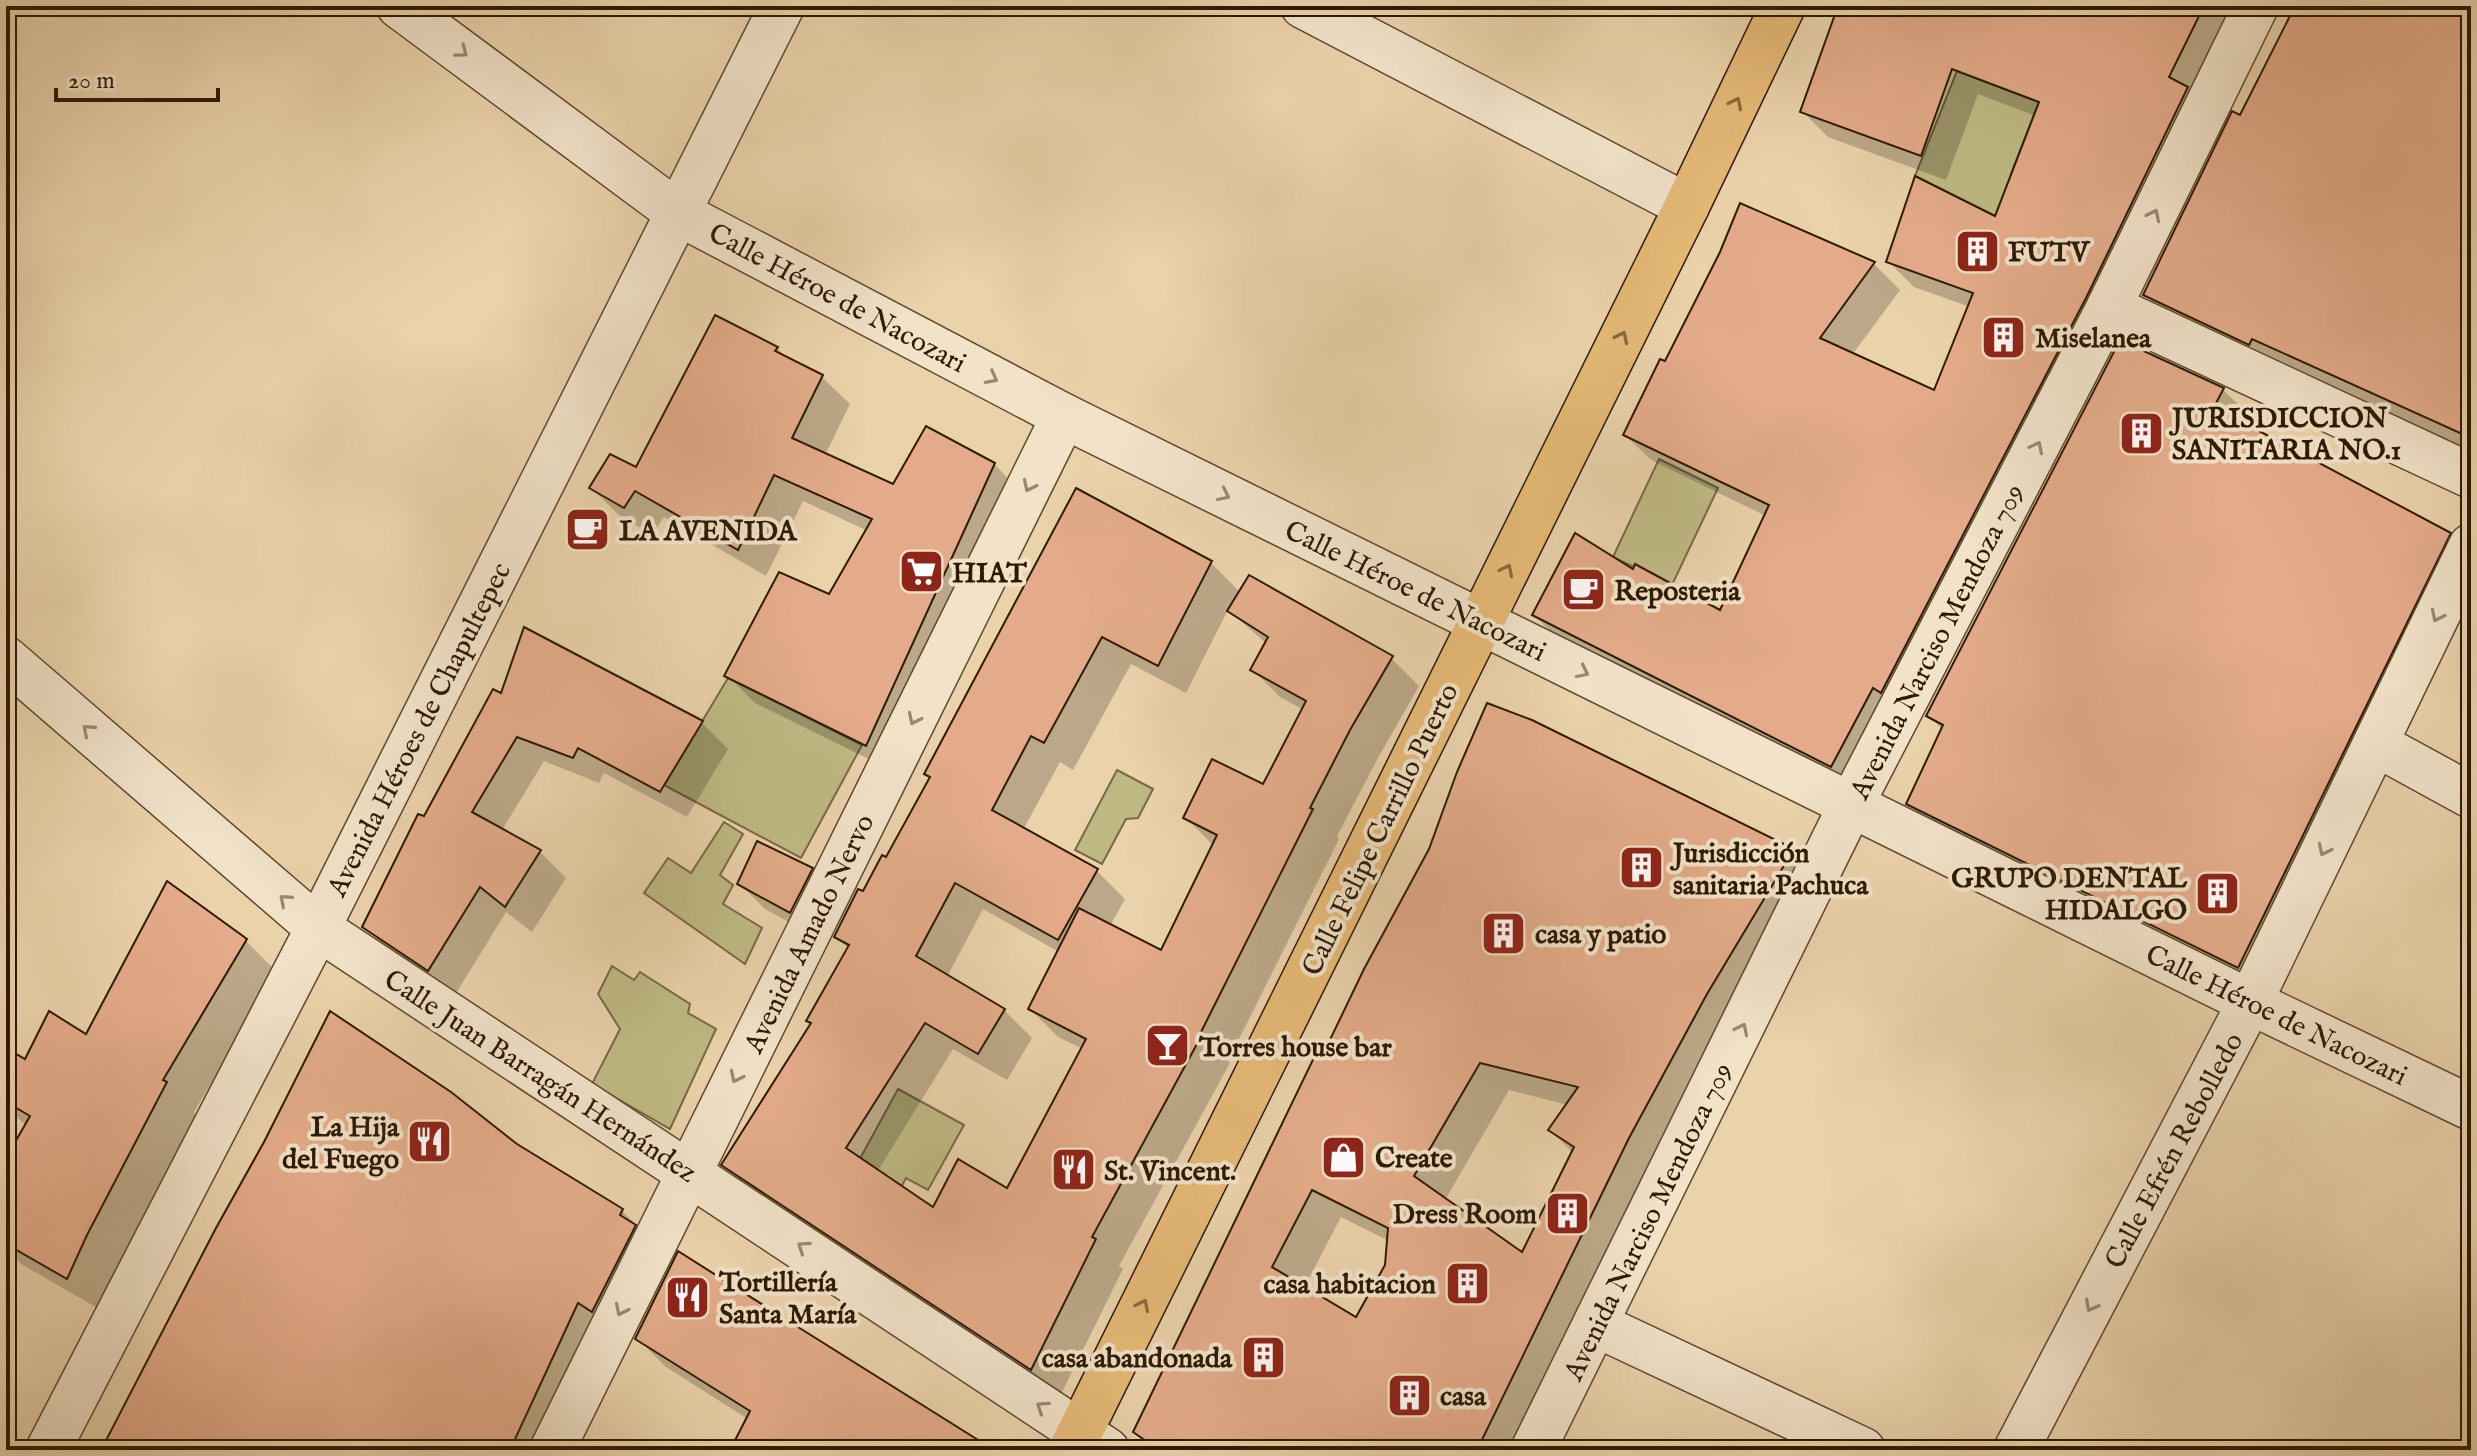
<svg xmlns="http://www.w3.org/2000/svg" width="2477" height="1456" font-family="'IM FELL English',serif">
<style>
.green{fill:#bfb983;stroke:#766a44;stroke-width:2}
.shadow{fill:#0003;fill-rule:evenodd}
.building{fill:#e3ab89;stroke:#2e1a04;stroke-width:2;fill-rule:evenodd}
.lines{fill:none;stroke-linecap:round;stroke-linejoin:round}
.minor-casing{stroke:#5d482e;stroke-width:47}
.primary-casing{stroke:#2e1a04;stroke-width:47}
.minor{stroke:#f1e2c8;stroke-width:44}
.primary{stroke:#e5b976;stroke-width:44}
.oneway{stroke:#998870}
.oneway2{stroke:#8a6a3d}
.labels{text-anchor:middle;stroke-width:8;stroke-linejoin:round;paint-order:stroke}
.poi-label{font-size:28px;font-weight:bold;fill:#2e1a04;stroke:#f1e2c8;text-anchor:start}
.street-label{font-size:28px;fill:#2e1a04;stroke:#f1e2c8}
</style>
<rect width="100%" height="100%" fill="#ead2ab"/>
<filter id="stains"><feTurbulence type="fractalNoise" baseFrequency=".0025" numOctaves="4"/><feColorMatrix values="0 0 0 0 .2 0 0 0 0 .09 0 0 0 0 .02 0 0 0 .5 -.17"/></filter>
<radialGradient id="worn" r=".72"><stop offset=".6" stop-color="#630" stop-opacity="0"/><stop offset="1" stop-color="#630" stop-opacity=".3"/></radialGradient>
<g class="green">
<polygon points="1957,71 2039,102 2011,174 2063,195 2041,239 1915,176"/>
<polygon points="1659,459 1718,488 1672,585 1613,557"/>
<polygon points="728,678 862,745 801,858 664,785"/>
<polygon points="1117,770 1153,789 1138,818 1126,819 1102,864 1075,850"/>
<polygon points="724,822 743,834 720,875 733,885 723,904 762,928 745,964 644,893 668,858 691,873"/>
<polygon points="612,966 634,980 640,972 690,1004 688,1013 716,1029 670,1129 592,1084 620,1029 598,994"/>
<polygon points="898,1089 964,1125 928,1190 906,1178 895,1199 851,1175"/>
</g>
<g class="shadow">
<polygon points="1844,6 2218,6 2234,22 1858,792 1560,641 1534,615 1633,572 1721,613 1766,516 1651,460 1625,435 1666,364 1721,253 1741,206 1874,264 1900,290 1852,355 1935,393 1970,307 1914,287 1889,262 1996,219 2036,116 1978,94 1946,180 1828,137 1802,111"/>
<polygon points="2297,6 2471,6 2471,450 2276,361 2169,319 2145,295 2241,118"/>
<polygon points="716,318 777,348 788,360 822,377 850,404 825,455 893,486 994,464 1022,492 895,772 755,703 727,675 830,597 868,531 803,501 766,576 664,517 652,535 619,515 591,488 636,470"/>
<polygon points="2121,342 2223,390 2240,406 2233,419 2449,534 2466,551 2255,983 1925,820 1909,804 1943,730 1928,715"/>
<path d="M1076,491L1210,562L1241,593L1391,658L1419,686L1378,758L1337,836L1339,839L1228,1061L1230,1063L1119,1266L1123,1269L1060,1396L752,1192L724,1164L813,1024L849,949L836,936L887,860L931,779L926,774ZM1228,610L1267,644L1252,669L1280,697L1304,710L1264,787L1185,817L1214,846L1162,952L1110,926L1125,899L1097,871L1023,830L1060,762L1073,770L1131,664L1186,693ZM983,909L1059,952L1030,1009L1058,1037L1083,1049L1008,1190L934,1210L877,1172L953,1049L1007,1080L1032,1038L1004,1010L947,977Z"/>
<polygon points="525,630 702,723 728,749 687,817 604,773 599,783 544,761 502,830 540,852 566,878 532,932 506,912 455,995 391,953 365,927 424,819 503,695"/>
<path d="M1792,851L1821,879L1519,1450H1154L1135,1431L1327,1049ZM1509,1090L1568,1105L1550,1130L1573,1153L1523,1255L1445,1200ZM1341,1217L1389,1241L1387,1266L1357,1320L1304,1288Z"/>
<polygon points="811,869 837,895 816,937 765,909 740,884"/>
<polygon points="245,940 277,972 194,1112 197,1116 99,1309 21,1264 6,1249 6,1162 27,1126 6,1108 6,1060 26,1062 87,1037"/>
<polygon points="498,1134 622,1211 651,1239 551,1450 103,1450"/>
<polygon points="637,1338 990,1450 733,1450 748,1419 666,1367"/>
</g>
<g class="building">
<polygon points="1838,6 2204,6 2169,77 2188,87 2087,296 1881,693 1873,688 1831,767 1532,615 1575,533 1633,569 1635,564 1720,610 1769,505 1623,435 1660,359 1665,361 1720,252 1740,203 1875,262 1820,338 1934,390 1973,293 1886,262 1915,176 1995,216 2039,102 1952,69 1921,156 1800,112"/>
<polygon points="2295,6 2471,6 2471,438 2252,339 2249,345 2143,295 2232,111 2240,115"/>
<polygon points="715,315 778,347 775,351 823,375 792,438 893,484 926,426 995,463 866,746 724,676 779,572 829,594 872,519 774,475 738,550 635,491 624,508 589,488 610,454 636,467"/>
<polygon points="2120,340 2224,388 2214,407 2451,533 2238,968 1906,804 1943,725 1926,716"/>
<polygon points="1076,488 1212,561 1158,666 1102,637 1044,743 1031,736 992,810 1098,869 1058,940 955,883 916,956 1005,1009 978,1054 925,1023 846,1148 933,1207 958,1159 1007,1188 1086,1039 1028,1009 1079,908 1161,950 1217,835 1183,818 1212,759 1263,784 1306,701 1250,670 1268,637 1227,611 1249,575 1393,656 1350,730 1310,808 1313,809 1201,1032 1203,1033 1092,1237 1096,1239 1031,1370 721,1165 811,1023 806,1021 849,945 834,937 858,889 863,891 882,855 886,857 930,777 924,774"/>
<polygon points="524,627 703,721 660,792 578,748 573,758 517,737 472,812 541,850 505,907 480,887 428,971 362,927 418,814 424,816 493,689 501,693"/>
<path d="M1487,703L1532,720L1794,849L1707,994L1629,1138L1477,1450H1159L1133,1432L1321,1043L1327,1046L1364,969L1429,849L1457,772ZM1480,1063L1578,1087L1548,1130L1574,1147L1522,1252L1414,1176ZM1312,1190L1388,1228L1385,1265L1356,1317L1272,1267Z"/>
<polygon points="757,841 813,868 790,913 737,884"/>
<polygon points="167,881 247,939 163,1080 167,1082 87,1235 67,1279 6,1244 6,1158 30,1116 6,1102 6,1048 25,1059 49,1011 86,1034"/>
<polygon points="330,1011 451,1092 517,1144 623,1209 620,1215 636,1225 592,1312 578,1303 510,1450 101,1450 216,1228 264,1142"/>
<polygon points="678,1251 790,1322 994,1450 730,1450 750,1411 635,1339"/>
</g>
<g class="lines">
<defs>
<g id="minor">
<polyline points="399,6 678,213 1064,416 2250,1002 2471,1108"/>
<polyline points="1303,6 1687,206"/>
<polyline points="2109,307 2471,476"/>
<polyline points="6,659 318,928 1107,1450"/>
<polyline points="2376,744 2471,796"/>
<polyline points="1597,1325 1863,1450"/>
<polyline points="48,1450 318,928 782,6"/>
<polyline points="552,1450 1064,416"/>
<polyline points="1533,1450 1851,805 2109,307 2256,6"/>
<polyline points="2016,1450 2250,1002 2471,546"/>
</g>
<polyline id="primary" points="1071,1450 1687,206 1783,6"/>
</defs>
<use href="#minor" class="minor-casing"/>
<use href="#primary" class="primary-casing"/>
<use href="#minor" class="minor"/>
<use href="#primary" class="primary"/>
</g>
<defs><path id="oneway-chevron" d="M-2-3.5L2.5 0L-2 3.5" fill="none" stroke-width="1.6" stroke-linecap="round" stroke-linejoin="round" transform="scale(2)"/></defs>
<g class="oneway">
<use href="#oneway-chevron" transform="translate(462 52) rotate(37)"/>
<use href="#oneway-chevron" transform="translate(2154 215) rotate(-64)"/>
<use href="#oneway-chevron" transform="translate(992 378) rotate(28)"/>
<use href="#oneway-chevron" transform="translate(2037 447) rotate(-63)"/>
<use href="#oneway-chevron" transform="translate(1029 486) rotate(116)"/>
<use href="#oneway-chevron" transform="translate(1224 495) rotate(26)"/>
<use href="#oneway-chevron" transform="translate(2437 616) rotate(116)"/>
<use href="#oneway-chevron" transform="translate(1583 672) rotate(26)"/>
<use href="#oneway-chevron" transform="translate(914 719) rotate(116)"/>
<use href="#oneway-chevron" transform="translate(88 730) rotate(-139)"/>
<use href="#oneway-chevron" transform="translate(2324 850) rotate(116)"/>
<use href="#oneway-chevron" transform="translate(285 900) rotate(-139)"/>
<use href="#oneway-chevron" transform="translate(1742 1029) rotate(-64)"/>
<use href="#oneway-chevron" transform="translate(736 1077) rotate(116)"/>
<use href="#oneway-chevron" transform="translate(803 1247) rotate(-146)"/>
<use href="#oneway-chevron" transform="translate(2091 1306) rotate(118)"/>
<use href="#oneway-chevron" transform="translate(621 1310) rotate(116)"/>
<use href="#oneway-chevron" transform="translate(1042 1407) rotate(-146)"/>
</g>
<g class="oneway2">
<use href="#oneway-chevron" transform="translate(1736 103) rotate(-64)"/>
<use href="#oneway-chevron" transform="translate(1622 337) rotate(-64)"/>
<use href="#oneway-chevron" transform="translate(1507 570) rotate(-64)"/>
<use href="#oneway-chevron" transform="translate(1143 1305) rotate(-64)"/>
</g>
<defs>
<symbol id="building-square" viewBox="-11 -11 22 22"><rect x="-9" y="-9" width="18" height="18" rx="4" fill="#8f2418" stroke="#f1e2c8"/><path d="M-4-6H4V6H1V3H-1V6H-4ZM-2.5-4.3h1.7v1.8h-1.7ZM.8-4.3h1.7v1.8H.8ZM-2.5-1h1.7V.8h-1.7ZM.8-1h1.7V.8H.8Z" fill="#fff"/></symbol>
<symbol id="cafe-square" viewBox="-11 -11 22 22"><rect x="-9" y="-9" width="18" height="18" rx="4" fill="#8f2418" stroke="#f1e2c8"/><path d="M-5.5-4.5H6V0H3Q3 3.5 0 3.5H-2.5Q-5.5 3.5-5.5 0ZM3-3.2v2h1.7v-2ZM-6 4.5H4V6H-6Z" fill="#fff"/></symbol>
<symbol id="supermarket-square" viewBox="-11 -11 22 22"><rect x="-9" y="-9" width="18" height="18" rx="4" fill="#8f2418" stroke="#f1e2c8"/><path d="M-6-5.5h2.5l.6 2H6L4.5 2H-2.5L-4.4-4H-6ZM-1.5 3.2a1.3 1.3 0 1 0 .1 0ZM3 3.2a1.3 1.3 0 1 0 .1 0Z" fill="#fff"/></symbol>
<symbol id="bar-square" viewBox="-11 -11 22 22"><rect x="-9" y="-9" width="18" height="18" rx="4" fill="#8f2418" stroke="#f1e2c8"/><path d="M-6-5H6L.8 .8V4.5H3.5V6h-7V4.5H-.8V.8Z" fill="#fff"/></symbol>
<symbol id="restaurant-square" viewBox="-11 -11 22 22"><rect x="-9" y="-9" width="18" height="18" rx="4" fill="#8f2418" stroke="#f1e2c8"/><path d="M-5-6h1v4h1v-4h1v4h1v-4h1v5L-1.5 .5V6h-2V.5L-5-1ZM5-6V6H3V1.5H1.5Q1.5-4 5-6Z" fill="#fff"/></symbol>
<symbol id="shop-square" viewBox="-11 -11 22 22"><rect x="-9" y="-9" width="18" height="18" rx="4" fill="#8f2418" stroke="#f1e2c8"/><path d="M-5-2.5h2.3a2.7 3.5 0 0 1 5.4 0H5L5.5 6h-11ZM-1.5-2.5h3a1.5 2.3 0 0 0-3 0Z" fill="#fff"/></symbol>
</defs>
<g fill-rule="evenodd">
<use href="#building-square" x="1952" y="226" width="51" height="51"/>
<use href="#building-square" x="1978" y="312" width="51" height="51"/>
<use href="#building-square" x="2116" y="408" width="51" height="51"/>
<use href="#cafe-square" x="562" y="504" width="51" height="51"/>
<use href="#supermarket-square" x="896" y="546" width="51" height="51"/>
<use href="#cafe-square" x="1558" y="564" width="51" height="51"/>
<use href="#building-square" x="1616" y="842" width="51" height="51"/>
<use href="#building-square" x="2192" y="868" width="51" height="51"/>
<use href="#building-square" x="1478" y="908" width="51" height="51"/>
<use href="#bar-square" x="1142" y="1020" width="51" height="51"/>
<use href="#restaurant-square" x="404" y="1116" width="51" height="51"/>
<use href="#shop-square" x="1318" y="1132" width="51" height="51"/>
<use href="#restaurant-square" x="1048" y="1144" width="51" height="51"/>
<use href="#building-square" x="1542" y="1188" width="51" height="51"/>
<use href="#building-square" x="1442" y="1258" width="51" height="51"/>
<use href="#restaurant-square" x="662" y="1272" width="51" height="51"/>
<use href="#building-square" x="1238" y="1332" width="51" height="51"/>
<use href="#building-square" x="1384" y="1370" width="51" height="51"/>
</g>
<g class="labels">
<g class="poi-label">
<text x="2008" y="261">FUTV</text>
<text x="2035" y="347">Miselanea</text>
<text x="2172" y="427">JURISDICCION<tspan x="2172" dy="32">SANITARIA NO.1</tspan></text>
<text x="619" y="540">LA AVENIDA</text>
<text x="952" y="582">HIAT</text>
<text x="1614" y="600">Reposteria</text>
<text x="1673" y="862">Jurisdicción<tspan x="1673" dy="32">sanitaria Pachuca</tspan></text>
<text x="2187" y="887" text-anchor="end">GRUPO DENTAL<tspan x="2187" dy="32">HIDALGO</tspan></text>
<text x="1535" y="943">casa y patio</text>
<text x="1199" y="1056">Torres house bar</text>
<text x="399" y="1136" text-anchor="end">La Hija<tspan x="399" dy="32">del Fuego</tspan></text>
<text x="1375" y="1167">Create</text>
<text x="1104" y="1180">St. Vincent.</text>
<text x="1537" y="1223" text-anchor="end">Dress Room</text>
<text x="719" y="1291">Tortillería<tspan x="719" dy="32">Santa María</tspan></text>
<text x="1436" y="1293" text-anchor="end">casa habitacion</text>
<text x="1232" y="1367" text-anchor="end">casa abandonada</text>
<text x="1440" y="1405">casa</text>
</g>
<g class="street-label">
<text transform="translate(838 297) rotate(28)" y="10">Calle Héroe de Nacozari</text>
<text transform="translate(1416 590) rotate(26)" y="10">Calle Héroe de Nacozari</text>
<text transform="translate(1936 641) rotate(-63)" y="10">Avenida Narciso Mendoza 709</text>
<text transform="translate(418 729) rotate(-63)" y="10">Avenida Héroes de Chapultepec</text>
<text transform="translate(1379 829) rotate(-64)" y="10">Calle Felipe Carrillo Puerto</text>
<text transform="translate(808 933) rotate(-64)" y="10">Avenida Amado Nervo</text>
<text transform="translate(2277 1014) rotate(26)" y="10">Calle Héroe de Nacozari</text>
<text transform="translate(541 1075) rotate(33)" y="10">Calle Juan Barragán Hernández</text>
<text transform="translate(2173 1150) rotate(-62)" y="10">Calle Efrén Rebolledo</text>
<text transform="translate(1647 1221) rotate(-64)" y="10">Avenida Narciso Mendoza 709</text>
</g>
</g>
<rect width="2477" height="1456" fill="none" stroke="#ead2ab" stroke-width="32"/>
<rect x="8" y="8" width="2461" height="1440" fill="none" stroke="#2e1a04" stroke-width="4"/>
<rect x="16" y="16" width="2445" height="1424" fill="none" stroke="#2e1a04" stroke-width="2"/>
<path d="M56 88v12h162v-12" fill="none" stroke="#2e1a04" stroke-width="4"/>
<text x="68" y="88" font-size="24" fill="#2e1a04" stroke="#f1e2c8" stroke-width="6" paint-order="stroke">20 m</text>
<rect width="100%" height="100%" filter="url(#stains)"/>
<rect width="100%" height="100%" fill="url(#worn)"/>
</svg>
